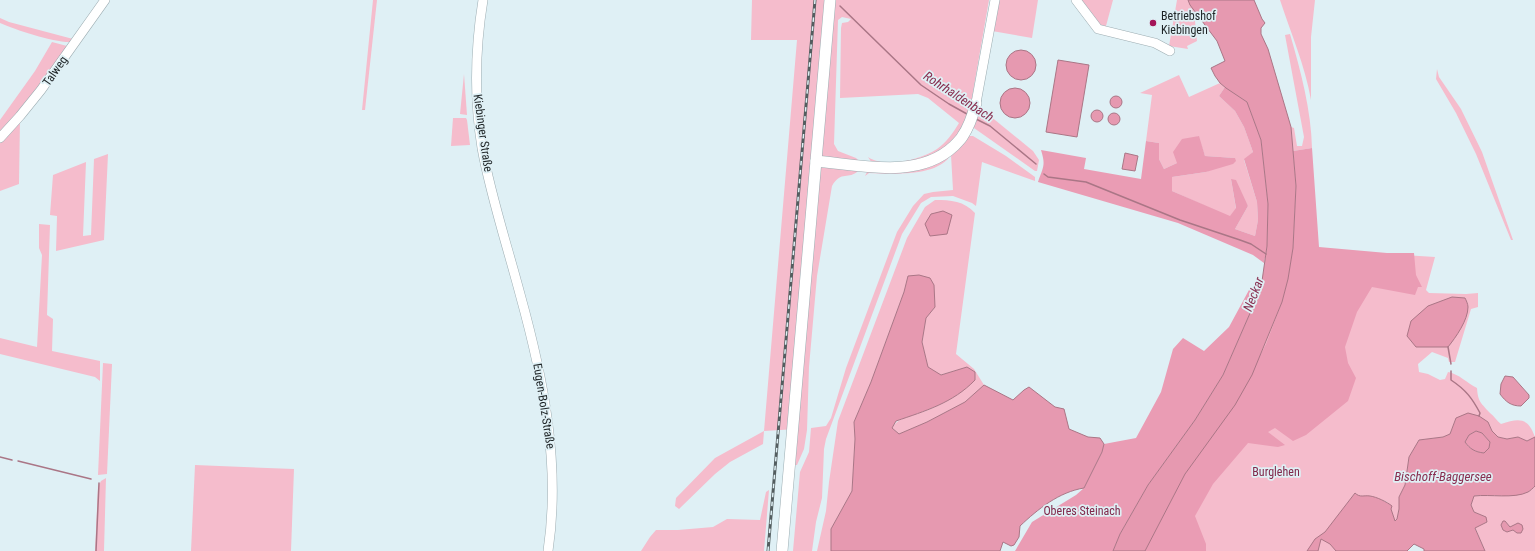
<svg xmlns="http://www.w3.org/2000/svg" width="1535" height="551" font-family="'Roboto Condensed',sans-serif">
<style>
.green{fill:#f5bccc;fill-rule:evenodd}
.forest{fill:#ea9cb4}
.water{fill:#e699b0;stroke:#aa7686;fill-rule:evenodd}
.lines{fill:none;stroke-linecap:round;stroke-linejoin:round}
.stream{stroke:#aa7686;stroke-width:1.5}
.minor-casing{stroke:#9dadb2;stroke-width:10}
.major-casing{stroke:#9dadb2;stroke-width:12}
.minor{stroke:#fff;stroke-width:9}
.major{stroke:#fff;stroke-width:11}
.rail-casing{stroke:#535d5f;stroke-width:3}
.rail{stroke:#dff0f5;stroke-width:1.5;stroke-dasharray:4.5;stroke-linecap:butt}
.poi-dot{fill:#a41458;stroke:#dff0f5;stroke-width:1.5}
.labels{text-anchor:middle;stroke-width:3.5;stroke-linejoin:round;paint-order:stroke}
.poi-label{font-size:12px;fill:#1d2325;stroke:#dff0f5;text-anchor:start}
.street-label{font-size:12px;fill:#1d2325;stroke:#dff0f5}
.park-label{font-size:12px;fill:#80274a;stroke:#dff0f5}
.water-label{font-size:13px;font-style:italic;fill:#882e50;stroke:#dff0f5}
</style>
<rect width="100%" height="100%" fill="#dff0f5"/>
<g class="green">
<polygon points="373,0 377,0 365,110 362,110"/>
<path d="M752,0H989L970,109L964,126L955,140L939,152L922,161L872,163L868,157C885,169 920,160 937,149C946,143 953,133 959,123L928,98L918,94L840,98L841,28L842,23L848,22L851,19L842,17L838,20L834,144L838,151L856,158L858,160V171C849,180 841,170 832,186L817,276L809,367L807,430L804,449L797,465H795L798,430L797,429L764,431L763,444L730,462L715,474L679,509L675,506L676,498L715,458L764,431L797,40H751Z"/>
<polygon points="997,0 1038,0 1032,38 992,31"/>
<polygon points="1078,0 1113,0 1106,26 1099,25"/>
<polygon points="1177,0 1188,0 1194,11 1197,41 1187,46 1188,49 1169,46"/>
<path d="M1280,0H1315L1311,37V100C1305,65 1291,34 1280,0Z"/>
<path d="M0,18L9,22L73,39L71,42C55,43 16,30 0,23Z"/>
<path d="M1290,34C1301,72 1311,110 1312,148L1293,151L1291,127L1294,128L1297,146H1302L1304,137L1285,35Z"/>
<polygon points="52,42 67,46 68,48 0,136 0,120 35,71"/>
<polygon points="1437,69 1439,77 1461,109 1482,152 1513,240 1511,240 1476,154 1456,113 1436,79"/>
<polygon points="464,74 467,115 460,114"/>
<polygon points="1179,75 1189,97 1220,83 1225,87 1219,96 1235,111 1244,127 1253,152 1244,160 1257,202 1258,220 1255,236 1235,229 1248,206 1231,179 1236,209 1230,217 1172,191 1172,177 1206,172 1235,158 1205,156 1198,136 1177,163 1164,169 1159,159 1159,143 1146,141 1152,95 1140,93"/>
<polygon points="981,110 984,111 1033,151 1039,160 1037,171 1035,171 974,128 973,125"/>
<polygon points="453,118 466,118 467,120 470,145 451,146"/>
<polygon points="20,119 19,184 0,191 0,141"/>
<path d="M968,136H973L1006,156L1035,177V181L982,162L976,206L972,203L953,196L931,197L921,203L902,234L826,439L824,449L822,498L816,522L812,551H793L800,472L809,452L811,428L826,426L831,418L846,368L897,232L913,206L924,194L933,192L953,190L951,155C937,177 893,174 869,173L865,176L867,172L908,171Z"/>
<polygon points="108,154 104,240 56,251 57,216 50,215 53,175 86,162 83,236 91,235 94,159"/>
<path d="M935,200C951,200 964,201 975,213L956,354L974,369L984,385L965,402L927,422L899,434L892,428C899,416 916,415 928,410C946,403 961,394 975,380L967,367L940,375L928,367L922,342L926,318L935,307L908,276L904,292L871,382L854,422L855,439L852,491L831,529V551H817L826,511L829,482L838,421L907,238L925,207Z"/>
<polygon points="39,224 50,225 47,315 53,319 52,351 100,361 100,381 95,377 0,354 0,338 37,347 42,255 39,248"/>
<path d="M1294,248L1435,257L1426,290L1429,293L1466,294L1478,293V307L1471,309L1455,362H1449L1448,358L1432,352L1418,364L1419,372L1428,374L1440,380L1445,379L1448,372C1459,374 1467,383 1477,388C1478,402 1481,403 1490,413C1494,416 1497,421 1501,424C1519,418 1528,417 1535,437L1527,441L1518,437L1507,439L1498,437L1492,431L1488,422L1456,418L1450,434L1443,437L1419,440L1409,457L1405,485L1399,497V509L1397,519L1395,521L1387,502L1370,496L1359,497L1355,493L1337,517L1381,551H1141ZM1428,306L1431,346L1416,347Z"/>
<polygon points="103,363 112,364 107,474 98,475"/>
<polygon points="195,465 294,469 291,551 191,551"/>
<polygon points="106,478 104,551 95,551 98,487 101,481"/>
<path d="M1535,486V551H1485L1475,527L1487,522L1479,514L1474,512L1471,505L1474,496C1487,495 1517,497 1528,492C1530,491 1533,488 1535,486ZM1505,521L1510,527H1513L1515,524L1521,533H1517L1513,530L1507,532L1503,530L1501,525Z"/>
<polygon points="769,490 764,551 641,551 650,537 656,530 678,530 713,527 727,519 760,520 766,492"/>
</g>
<g class="forest">
<path d="M1225,87L1247,102L1261,140L1268,204L1267,246L1264,263L1253,255L1178,223L1038,182C1043,167 1046,166 1041,150L1086,158L1084,169L1141,179L1146,141L1159,143V159L1164,169L1177,163L1173,152L1182,139L1199,136L1205,156L1235,158L1236,161L1233,164L1206,172L1172,177V191L1230,216L1236,208L1231,179L1236,180L1248,206L1235,229L1255,236L1258,220L1257,202L1244,159L1253,152L1244,127L1235,111L1219,96Z"/>
<polygon points="1312,148 1319,247 1387,253 1414,253 1416,275 1422,287 1418,287 1415,295 1372,287 1357,312 1345,347 1348,363 1356,378 1348,401 1306,435 1293,441 1275,428 1268,432 1285,445 1278,447 1248,443 1213,484 1195,516 1206,544 1206,551 1145,551 1185,474 1235,404 1266,344 1282,302 1288,279 1293,248 1296,186 1293,151"/>
<polygon points="1261,288 1223,375 1195,420 1148,485 1120,534 1113,551 1015,551 1032,522 1076,495 1084,488 1102,452 1104,444 1136,438 1161,392 1173,349 1183,338 1204,351 1229,327 1249,290"/>
<path d="M1476,431L1482,433L1490,442L1489,448L1484,453C1475,452 1470,449 1465,442L1469,435Z"/>
</g>
<g class="water">
<polygon points="1188,0 1254,0 1262,19 1265,23 1261,28 1261,34 1268,49 1291,127 1296,186 1293,248 1288,279 1282,302 1252,375 1235,405 1185,474 1145,551 1113,551 1120,534 1148,485 1195,420 1223,375 1261,288 1267,246 1268,204 1261,140 1247,102 1226,88 1220,83 1215,76 1211,68 1225,61 1217,41 1190,5"/>
<circle cx="1021" cy="65" r="15"/>
<polygon points="1058,60 1089,65 1077,137 1046,132"/>
<circle cx="1015" cy="103" r="15"/>
<circle cx="1116" cy="102" r="6"/>
<circle cx="1097" cy="116" r="6"/>
<circle cx="1114" cy="119" r="6"/>
<polygon points="1125,153 1138,156 1135,171 1122,169"/>
<polygon points="943,211 952,215 947,234 930,236 925,224 931,214"/>
<path d="M919,275L930,278L934,285L935,307L926,318L922,342L928,367L941,375L967,367L975,372V380C953,403 925,411 896,421L892,428L899,434L927,422L965,402L984,385L1013,400L1024,390L1029,387L1055,407L1064,409L1069,429L1088,437L1100,438L1104,444L1102,452L1084,488C1059,492 1038,509 1020,526L1019,537L1014,545L1011,546L1003,542L1000,551H831V529L852,491L855,439L854,422L871,382L904,292L908,276Z"/>
<path d="M1452,297L1465,298C1466,300 1468,304 1468,307C1468,320 1456,337 1448,347H1416L1407,336L1411,321L1428,306Z"/>
<path d="M1505,376L1513,377L1529,395V398L1521,406C1511,406 1506,402 1500,394L1501,384Z"/>
<path d="M1468,413L1479,416L1488,422L1492,431L1498,437L1507,439L1518,437L1527,441L1535,437V486C1533,488 1530,491 1528,492C1514,499 1490,494 1474,496L1471,505L1474,512L1486,517L1487,522L1475,528L1485,551H1424V549L1414,544L1407,551H1336L1330,544L1321,539L1318,551H1307L1315,539L1325,532L1355,493C1360,498 1364,495 1370,496C1377,497 1387,502 1392,506L1391,509L1395,521L1397,519L1399,509V497L1405,485L1409,457L1419,440L1443,437L1450,434L1456,418ZM1476,431L1482,433L1490,442L1489,448L1484,453C1475,452 1470,449 1465,442L1469,435Z"/>
<polygon points="1503,521 1505,521 1510,527 1518,523 1522,525 1523,529 1521,533 1517,533 1513,530 1507,532 1503,530 1501,525"/>
</g>
<g class="lines">
<g class="stream">
<polyline points="840,6 921,85 949,104 967,114"/>
<polyline points="976,119 990,126 1036,164"/>
<polyline points="1044,174 1048,177 1086,182 1180,220 1240,240 1251,244 1266,254"/>
<polyline points="1448,347 1451,364"/>
<path d="M1451,371V380C1466,390 1472,398 1480,413L1479,416"/>
<polyline points="0,457 12,460"/>
<polyline points="18,461 91,479"/>
<polyline points="96,551 99,483"/>
</g>
<defs>
<g id="minor">
<path d="M483,0C475,49 474,98 482,148C491,197 507,245 520,294C543,377 561,464 548,551"/>
<polyline points="1076,0 1098,29 1155,43 1170,51"/>
<polyline points="976,103 995,0"/>
<polyline points="0,138 20,116 41,90 105,0"/>
</g>
<g id="major">
<path d="M816,161C860,165 918,180 954,146C957,143 960,140 962,137C969,127 973,115 976,103"/>
<polyline points="782,551 830,0"/>
</g>
</defs>
<use href="#minor" class="minor-casing"/>
<use href="#major" class="major-casing"/>
<use href="#minor" class="minor"/>
<use href="#major" class="major"/>
<defs>
<polyline id="rail" points="768,551 815,0"/>
</defs>
<use href="#rail" class="rail-casing"/>
<use href="#rail" class="rail"/>
</g>
<circle class="poi-dot" cx="1153" cy="23" r="4"/>
<g class="labels">
<g class="poi-label">
<text x="1161" y="20">Betriebshof<tspan x="1161" dy="14">Kiebingen</tspan></text>
</g>
<g class="street-label">
<text transform="translate(55 71) rotate(-55)" y="4">Talweg</text>
<text transform="translate(483 133) rotate(82)" y="4">Kiebinger Straße</text>
<text transform="translate(544 406) rotate(81)" y="4">Eugen-Bolz-Straße</text>
</g>
<g class="park-label">
<text x="1276" y="476">Burglehen</text>
<text x="1082" y="515">Oberes Steinach</text>
</g>
<g class="water-label">
<text transform="translate(959 96) rotate(33)" y="5">Rohrhaldenbach</text>
<text transform="translate(1253 294) rotate(-69)" y="5">Neckar</text>
<text x="1443" y="481">Bischoff-Baggersee</text>
</g>
</g>
</svg>
